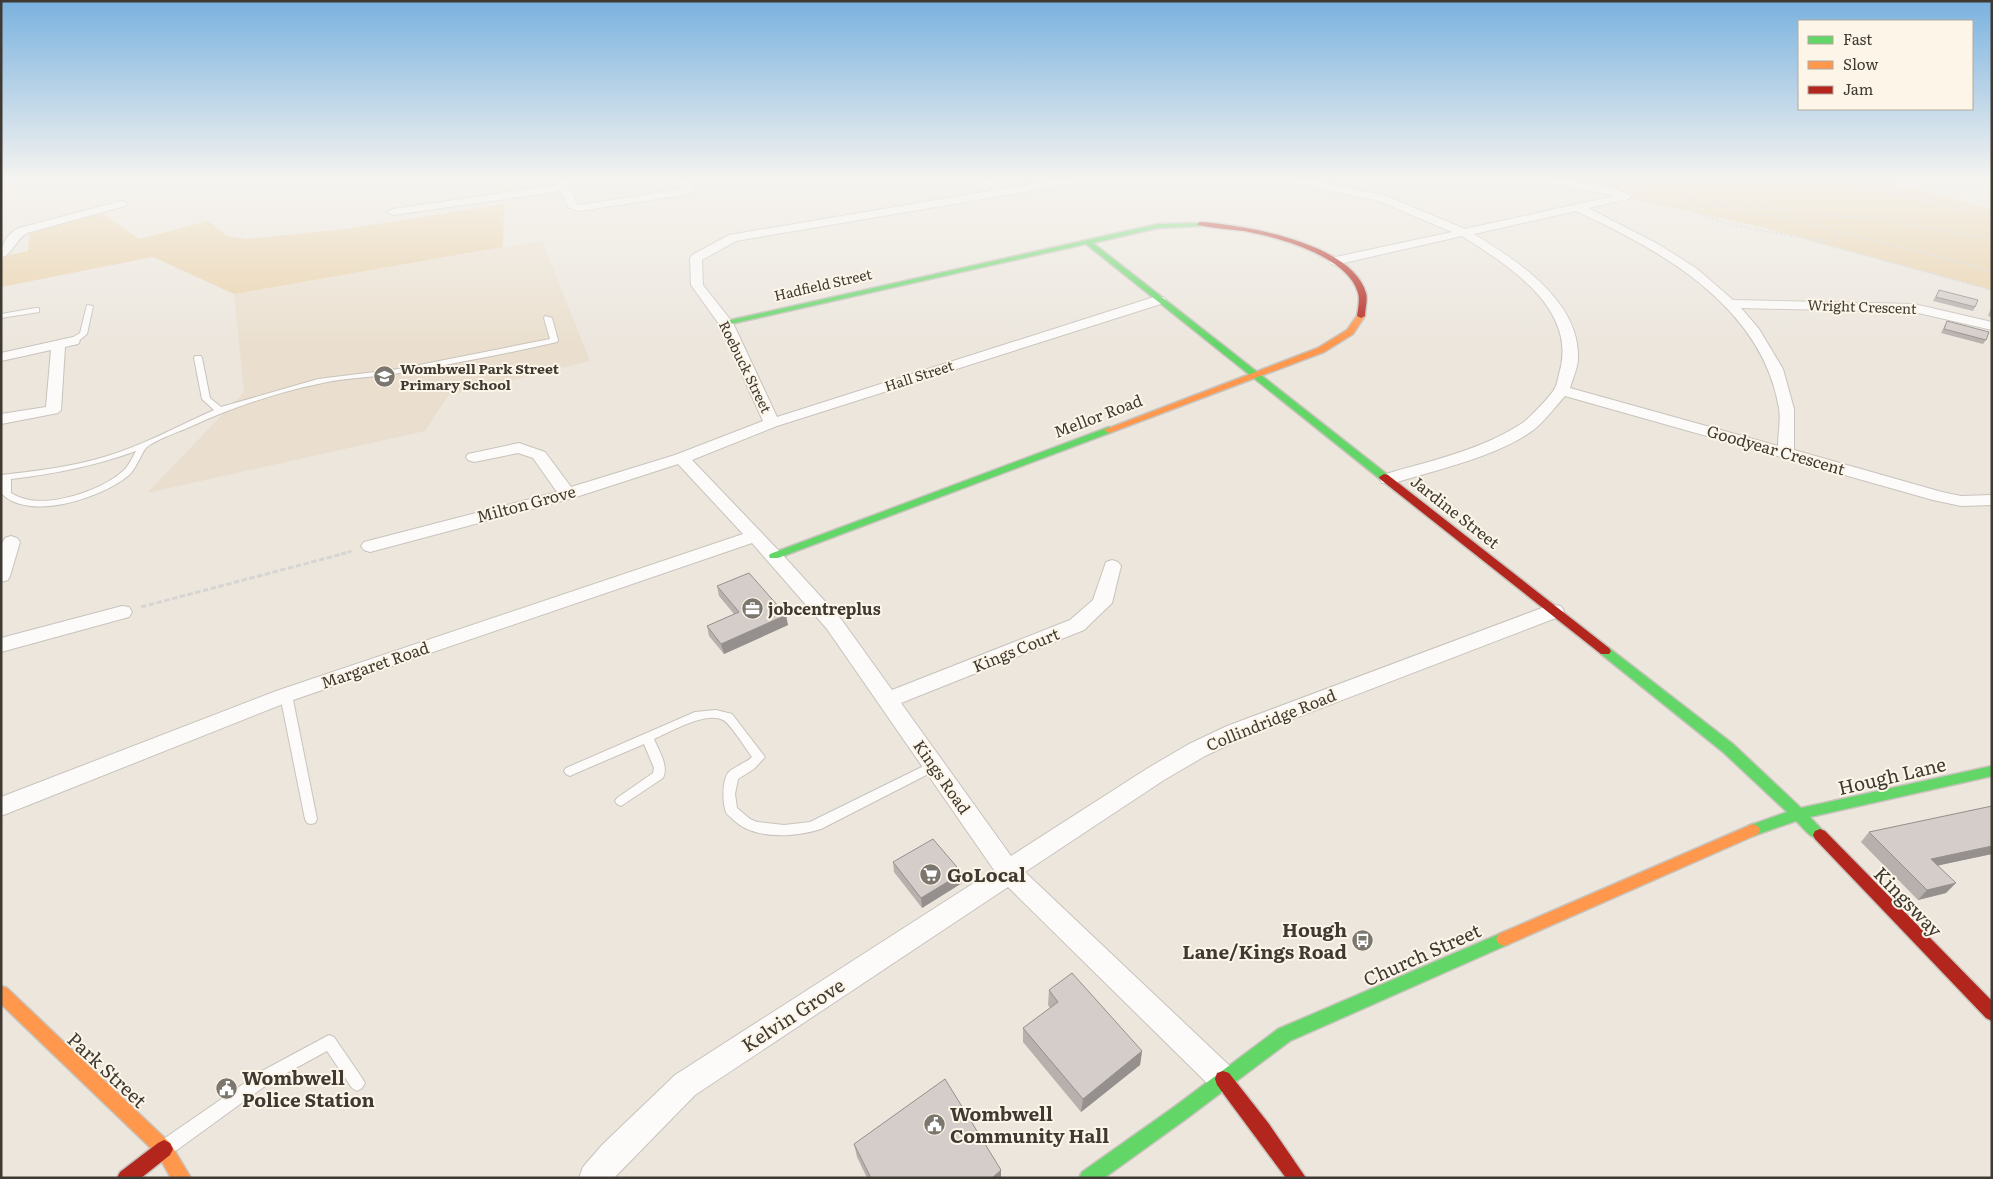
<svg xmlns="http://www.w3.org/2000/svg" width="1993" height="1179" font-family="Literata,serif">
<style>
.built{fill:#eadfce}
.green{fill:#e9d1a9}
.lines{fill:none;stroke-linecap:round;stroke-linejoin:round}
.lane-casing{stroke:#c8c3bc;stroke-width:2}
.street-casing{stroke:#c8c3bc;stroke-width:2}
.fast-casing{stroke:#c8c3bc;stroke-width:3}
.slow-casing{stroke:#c8c3bc;stroke-width:3}
.jam-casing{stroke:#c8c3bc;stroke-width:3}
.path-far2{stroke:#d7d5d3;stroke-width:2;stroke-dasharray:3 2;stroke-linecap:butt}
.path-far1{stroke:#d7d5d3;stroke-width:2.5;stroke-dasharray:4.5 2;stroke-linecap:butt}
.path{stroke:#d7d5d3;stroke-width:3;stroke-dasharray:5.5 2.5;stroke-linecap:butt}
.lane{fill:#fcfbfa;fill-rule:evenodd}
.street{fill:#fcfbfa;fill-rule:evenodd}
.fast{fill:#63d668;fill-rule:evenodd}
.slow{fill:#ff974d;fill-rule:evenodd}
.jam{fill:#b3261e;fill-rule:evenodd}
.wall{fill:#b7b0ad}
.shaded-wall{fill:#95908d}
.building{fill:#d5cdc9;stroke:#95908d}
.labels{text-anchor:middle;stroke-width:4;stroke-linejoin:round;paint-order:stroke}
.far-street-label{font-size:14px;fill:#3e3a33;stroke:#fdf5e7}
.far-poi-label{font-size:14px;font-weight:bold;fill:#3e3a33;stroke:#fdf5e7;text-anchor:start}
.street-label{font-size:16px;fill:#3e3a33;stroke:#fdf5e7}
.poi-label{font-size:16px;font-weight:bold;fill:#3e3a33;stroke:#fdf5e7;text-anchor:start}
.near-street-label{font-size:19px;fill:#3e3a33;stroke:#fdf5e7}
.near-poi-label{font-size:19px;font-weight:bold;fill:#3e3a33;stroke:#fdf5e7;text-anchor:start}
</style>
<rect width="100%" height="100%" fill="#ece6dd"/>
<polygon class="built" points="542,241 590,361 448,396 425,431 147,493 244,392 234,294"/>
<g class="green">
<polygon points="1565,180 1879,180 1992,209 1992,290 1753,225 1630,199 1634,194"/>
<polygon points="504,204 503,247 234,294 153,257 1,287 1,257 28,251 30,229 103,214 139,239 208,221 227,236 247,239 345,229"/>
</g>
<g class="lines">
<defs>
<g id="lane">
<polygon points="983,180 990,180 1002,192 1002,194 998,194"/>
<polygon points="87,305 93,306 87,334 76,343 70,343 70,339 80,333"/>
<polygon points="36,308 39,308 39,312 1,318 1,314"/>
<path d="M545,316L552,318L558,340L557,342C505,354 452,364 400,373C373,378 345,377 318,384C275,393 231,408 192,426C179,432 159,438 147,447C142,451 137,468 129,475C104,497 30,522 2,494L1,475C36,471 71,467 104,457C142,446 178,426 214,410L202,399L194,358L195,356H201L202,358L210,398L221,407L318,379L399,369L550,339L544,318ZM136,451C132,458 129,466 123,471C102,490 50,508 22,498C18,497 15,495 11,493V479C53,474 95,466 136,451Z"/>
<polygon points="286,691 290,692 292,695 317,819 315,823 311,824 307,823 305,819 280,695 282,692"/>
<path d="M716,710L732,714L765,757L754,769L738,779L735,794L737,808L750,819L757,822L784,825L810,822L930,763L934,761L938,763L940,766L938,769L821,829C799,836 767,839 745,828C738,825 732,818 727,814C722,805 722,781 728,773C733,767 746,763 752,757C746,749 730,723 723,720C706,711 670,732 654,739C659,751 669,766 663,778L621,806L617,804L615,801L617,798L653,773L654,768L644,744L574,774L570,776L566,774L564,771L566,768L695,712Z"/>
<polygon points="329,1035 334,1037 362,1078 365,1083 362,1088 357,1091 352,1088 327,1051 272,1081 177,1150 171,1152 165,1150 163,1144 165,1138 262,1071"/>
</g>
<g id="street">
<polygon points="555,180 566,180 577,204 580,205 682,189 677,180 688,180 694,191 689,194 580,211 569,208 560,191 393,215 387,212 393,209 557,185"/>
<polygon points="1055,180 1081,180 1076,183 736,241 702,260 703,285 733,323 777,417 1154,297 1164,297 1166,300 1164,303 777,426 692,460 780,552 841,619 892,690 1070,620 1093,600 1106,562 1112,560 1118,562 1121,566 1112,603 1084,630 901,703 1011,856 1148,768 1189,744 1227,726 1547,606 1554,605 1561,606 1564,611 1561,616 1243,738 1205,756 1164,780 1025,872 1233,1069 1237,1079 1233,1089 1223,1093 1213,1089 1008,887 695,1095 614,1178 579,1178 583,1167 602,1145 675,1075 994,870 827,629 752,543 293,700 1,816 1,797 279,690 743,534 678,464 573,498 370,552 364,550 361,546 364,542 557,492 533,458 518,453 474,462 468,460 466,457 468,454 519,443 545,452 571,487 675,455 763,421 719,324 691,285 690,258 692,255 729,235"/>
<path d="M1288,180H1311L1386,196L1465,229L1614,196L1551,183L1546,180C1563,180 1620,185 1631,197L1629,199L1588,208L1658,244L1696,268L1733,300L1914,304L1992,322V330L1914,312L1741,308L1759,329L1783,369L1794,409V450L1942,492L1961,496L1992,495V505L1961,506L1933,500L1565,396C1556,406 1547,418 1537,427C1504,455 1436,470 1394,483H1382L1380,479L1382,475C1430,461 1482,450 1524,422C1531,416 1551,396 1555,388C1557,384 1558,378 1559,374C1579,309 1509,266 1462,236L1335,265L1331,264L1329,261L1331,258L1452,232L1379,201L1293,183ZM1576,211C1661,250 1762,306 1779,408C1781,420 1778,434 1778,446L1570,388C1573,378 1578,367 1578,358C1580,301 1516,260 1474,234Z"/>
<path d="M121,201L125,202L127,204L125,206L27,233C16,239 13,254 1,258C1,244 7,234 19,228Z"/>
<polygon points="73,337 80,341 78,344 65,347 61,410 58,413 1,424 1,414 46,407 51,350 1,361 1,353"/>
<polygon points="11,536 17,538 20,542 10,576 8,580 1,582 1,545 5,538"/>
<polygon points="122,606 129,607 132,612 129,617 1,652 1,638"/>
</g>
<g id="fast">
<polygon points="1202,223 1203,224 1200,226 1158,228 1093,243 1388,475 1389,477 1388,479 1380,479 1086,244 726,325 722,323 726,321 1158,224"/>
<polygon points="1109,427 1114,430 1112,432 778,558 770,558 769,556 770,554"/>
<path d="M1605,647L1609,648L1733,744L1801,808L1992,766V776L1810,817L1827,835L1825,839C1813,843 1804,828 1796,821L1753,836L1748,834L1746,830L1748,826L1787,812L1723,752L1601,654L1599,651L1601,648Z"/>
<polygon points="1504,932 1509,934 1512,939 1509,944 1290,1041 1186,1119 1104,1178 1079,1178 1082,1172 1174,1107 1278,1029"/>
</g>
<g id="slow">
<polygon points="1358,314 1365,316 1353,334 1324,352 1112,432 1109,433 1104,430 1318,348 1347,330"/>
<polygon points="1753,824 1758,826 1760,830 1758,834 1509,944 1504,946 1499,944 1496,939 1499,934"/>
<polygon points="1,986 7,988 170,1143 191,1178 171,1178 158,1155 1,1004"/>
</g>
<g id="jam">
<path d="M1200,222C1244,225 1352,243 1366,293C1368,299 1365,309 1365,316L1361,318L1357,316C1358,309 1360,299 1358,293C1348,256 1277,237 1244,231C1228,229 1213,228 1198,225L1197,224Z"/>
<polygon points="1384,474 1388,475 1609,648 1611,651 1609,654 1601,654 1380,479 1379,477"/>
<polygon points="1820,829 1825,831 1992,1001 1992,1021 1986,1018 1815,839 1813,835 1815,831"/>
<polygon points="1223,1071 1229,1073 1269,1124 1306,1178 1286,1178 1217,1085 1215,1079 1217,1073"/>
<polygon points="164,1140 170,1143 173,1149 170,1155 141,1178 117,1178 120,1172 158,1143"/>
</g>
</defs>
<use href="#lane" class="lane-casing"/>
<use href="#street" class="street-casing"/>
<use href="#fast" class="fast-casing"/>
<use href="#slow" class="slow-casing"/>
<use href="#jam" class="jam-casing"/>
<g class="path-far2">
<polyline points="1843,180 1992,217"/>
<polyline points="1641,193 1653,180"/>
<polyline points="1640,199 1683,208 1715,207 1779,216 1960,262 1992,273"/>
<polyline points="1689,199 1805,213 1877,219 1992,239"/>
<polyline points="1708,202 1721,207"/>
<polyline points="1679,206 1705,180"/>
<polyline points="1683,208 1727,224 1803,238"/>
<polyline points="1802,238 1992,290"/>
<polyline points="1811,239 1833,241 1840,231"/>
</g>
<polyline class="path-far1" points="341,554 352,551"/>
<polyline class="path" points="141,607 346,553"/>
<use href="#lane" class="lane"/>
<use href="#street" class="street"/>
<use href="#fast" class="fast"/>
<use href="#slow" class="slow"/>
<use href="#jam" class="jam"/>
</g>
<g class="wall">
<polygon points="1939,290 1975,307 1973,311 1933,301"/>
<polygon points="1992,306 1992,317 1988,316"/>
<polygon points="1947,321 1986,340 1983,344 1941,333"/>
<polygon points="717,586 788,625 724,654 709,636 707,626 734,614 719,596"/>
<polygon points="1992,806 1992,854 1938,865 1946,893 1918,900 1861,842 1869,832"/>
<polygon points="893,862 962,883 922,908 894,872"/>
<polygon points="1049,990 1142,1051 1140,1065 1081,1112 1023,1042 1023,1028 1050,1008 1048,1005"/>
<polygon points="854,1144 1001,1170 1001,1178 867,1178 857,1157"/>
</g>
<g class="shaded-wall">
<polygon points="786,615 788,625 724,654 721,644"/>
<polygon points="1992,846 1992,854 1922,869 1931,859"/>
<polygon points="962,873 962,883 922,908 921,898"/>
<polygon points="1956,883 1946,893 1918,900 1927,890"/>
<polygon points="1142,1051 1140,1065 1081,1112 1083,1099"/>
<polygon points="1001,1170 1001,1178 992,1178"/>
</g>
<g class="building">
<polygon points="1939,290 1978,300 1975,307 1936,297"/>
<polygon points="1947,321 1989,332 1986,340 1944,329"/>
<polygon points="749,573 786,615 721,644 707,626 739,612 717,586"/>
<polygon points="1992,806 1992,846 1931,859 1956,883 1927,890 1869,832"/>
<polygon points="933,839 962,873 921,898 893,862"/>
<polygon points="1072,973 1142,1051 1083,1099 1023,1028 1058,1002 1049,990"/>
<polygon points="945,1079 1001,1170 992,1178 871,1178 854,1144"/>
</g>
<linearGradient id="sky" x2="0" y2="1"><stop stop-color="#7ab2df"/><stop offset="0.52" stop-color="#f6f4f0"/><stop offset="1" stop-color="#f6f4f0" stop-opacity="0"/></linearGradient>
<rect width="1993" height="345" fill="url(#sky)"/>
<defs>
<symbol id="school-disc" viewBox="-11 -11 22 22"><circle r="9.5" fill="#7b766e" stroke="#fdf5e7"/><path d="M0-5L7-2L0 1L-7-2ZM-4 1L0 2.5L4 1V4Q0 6-4 4Z" fill="#fff"/></symbol>
<symbol id="office-disc" viewBox="-11 -11 22 22"><circle r="9.5" fill="#7b766e" stroke="#fdf5e7"/><path d="M-6-3h4V-5.5h4V-3h4V5H-6ZM-1-4.5V-3h2v-1.5ZM-6 0V1H6V0Z" fill="#fff"/></symbol>
<symbol id="supermarket-disc" viewBox="-11 -11 22 22"><circle r="9.5" fill="#7b766e" stroke="#fdf5e7"/><path d="M-6-5.5h2.5l.6 2H6L4.5 2H-2.5L-4.4-4H-6ZM-1.5 3.2a1.3 1.3 0 1 0 .1 0ZM3 3.2a1.3 1.3 0 1 0 .1 0Z" fill="#fff"/></symbol>
<symbol id="bus-disc" viewBox="-11 -11 22 22"><circle r="9.5" fill="#7b766e" stroke="#fdf5e7"/><path d="M-5-6H5V4H4V6H2V4H-2V6H-4V4H-5ZM-3.5-4V0h7V-4ZM-3.5 1.2v1.5H-2V1.2ZM2 1.2v1.5H3.5V1.2Z" fill="#fff"/></symbol>
<symbol id="civic-disc" viewBox="-11 -11 22 22"><circle r="9.5" fill="#7b766e" stroke="#fdf5e7"/><path d="M-.6-6.5H3V-4.5H.6V-3L4-1V1h2V6H-6V1h2V-1L-.6-3ZM-1.2 2.5V6h2.4V2.5Z" fill="#fff"/></symbol>
</defs>
<g fill-rule="evenodd">
<use href="#school-disc" x="372" y="364" width="25" height="25"/>
<use href="#office-disc" x="740" y="596" width="25" height="25"/>
<use href="#supermarket-disc" x="918" y="862" width="25" height="25"/>
<use href="#bus-disc" x="1350" y="928" width="25" height="25"/>
<use href="#civic-disc" x="214" y="1076" width="25" height="25"/>
<use href="#civic-disc" x="922" y="1112" width="25" height="25"/>
</g>
<g class="labels">
<g class="far-street-label">
<text transform="translate(823 285) rotate(-13)" y="5">Hadfield Street</text>
<text transform="translate(1862 307) rotate(2)" y="5">Wright Crescent</text>
<text transform="translate(745 367) rotate(64)" y="5">Roebuck Street</text>
<text transform="translate(919 376) rotate(-18)" y="5">Hall Street</text>
</g>
<g class="far-poi-label">
<text x="400" y="374">Wombwell Park Street<tspan x="400" dy="16">Primary School</tspan></text>
</g>
<g class="street-label">
<text transform="translate(1098 416) rotate(-21)" y="6">Mellor Road</text>
<text transform="translate(1776 450) rotate(16)" y="6">Goodyear Crescent</text>
<text transform="translate(526 504) rotate(-15)" y="6">Milton Grove</text>
<text transform="translate(1455 512) rotate(38)" y="6">Jardine Street</text>
<text transform="translate(1016 650) rotate(-22)" y="6">Kings Court</text>
<text transform="translate(375 665) rotate(-19)" y="6">Margaret Road</text>
<text transform="translate(1271 720) rotate(-22)" y="6">Collindridge Road</text>
<text transform="translate(942 777) rotate(55)" y="6">Kings Road</text>
</g>
<g class="poi-label">
<text x="768" y="615">jobcentreplus</text>
</g>
<g class="near-street-label">
<text transform="translate(1892 776) rotate(-13)" y="7">Hough Lane</text>
<text transform="translate(1908 902) rotate(46)" y="7">Kingsway</text>
<text transform="translate(1422 955) rotate(-24)" y="7">Church Street</text>
<text transform="translate(793 1015) rotate(-33)" y="7">Kelvin Grove</text>
<text transform="translate(107 1070) rotate(43)" y="7">Park Street</text>
</g>
<g class="near-poi-label">
<text x="947" y="882">GoLocal</text>
<text x="1347" y="937" text-anchor="end">Hough<tspan x="1347" dy="22">Lane/Kings Road</tspan></text>
<text x="242" y="1085">Wombwell<tspan x="242" dy="22">Police Station</tspan></text>
<text x="950" y="1121">Wombwell<tspan x="950" dy="22">Community Hall</tspan></text>
</g>
</g>
<rect width="1993" height="1179" fill="none" stroke="#3e3a33" stroke-width="5"/>
<rect x="1798" y="20" width="175" height="90" fill="#fdf5e7" stroke="#b1aa9f"/>
<rect x="1808" y="36" width="25" height="8" fill="#63d668" stroke="#b1aa9f"/>
<text x="1843" y="45" font-size="15" fill="#3e3a33">Fast</text>
<rect x="1808" y="61" width="25" height="8" fill="#ff974d" stroke="#b1aa9f"/>
<text x="1843" y="70" font-size="15" fill="#3e3a33">Slow</text>
<rect x="1808" y="86" width="25" height="8" fill="#b3261e" stroke="#b1aa9f"/>
<text x="1843" y="95" font-size="15" fill="#3e3a33">Jam</text>
</svg>
